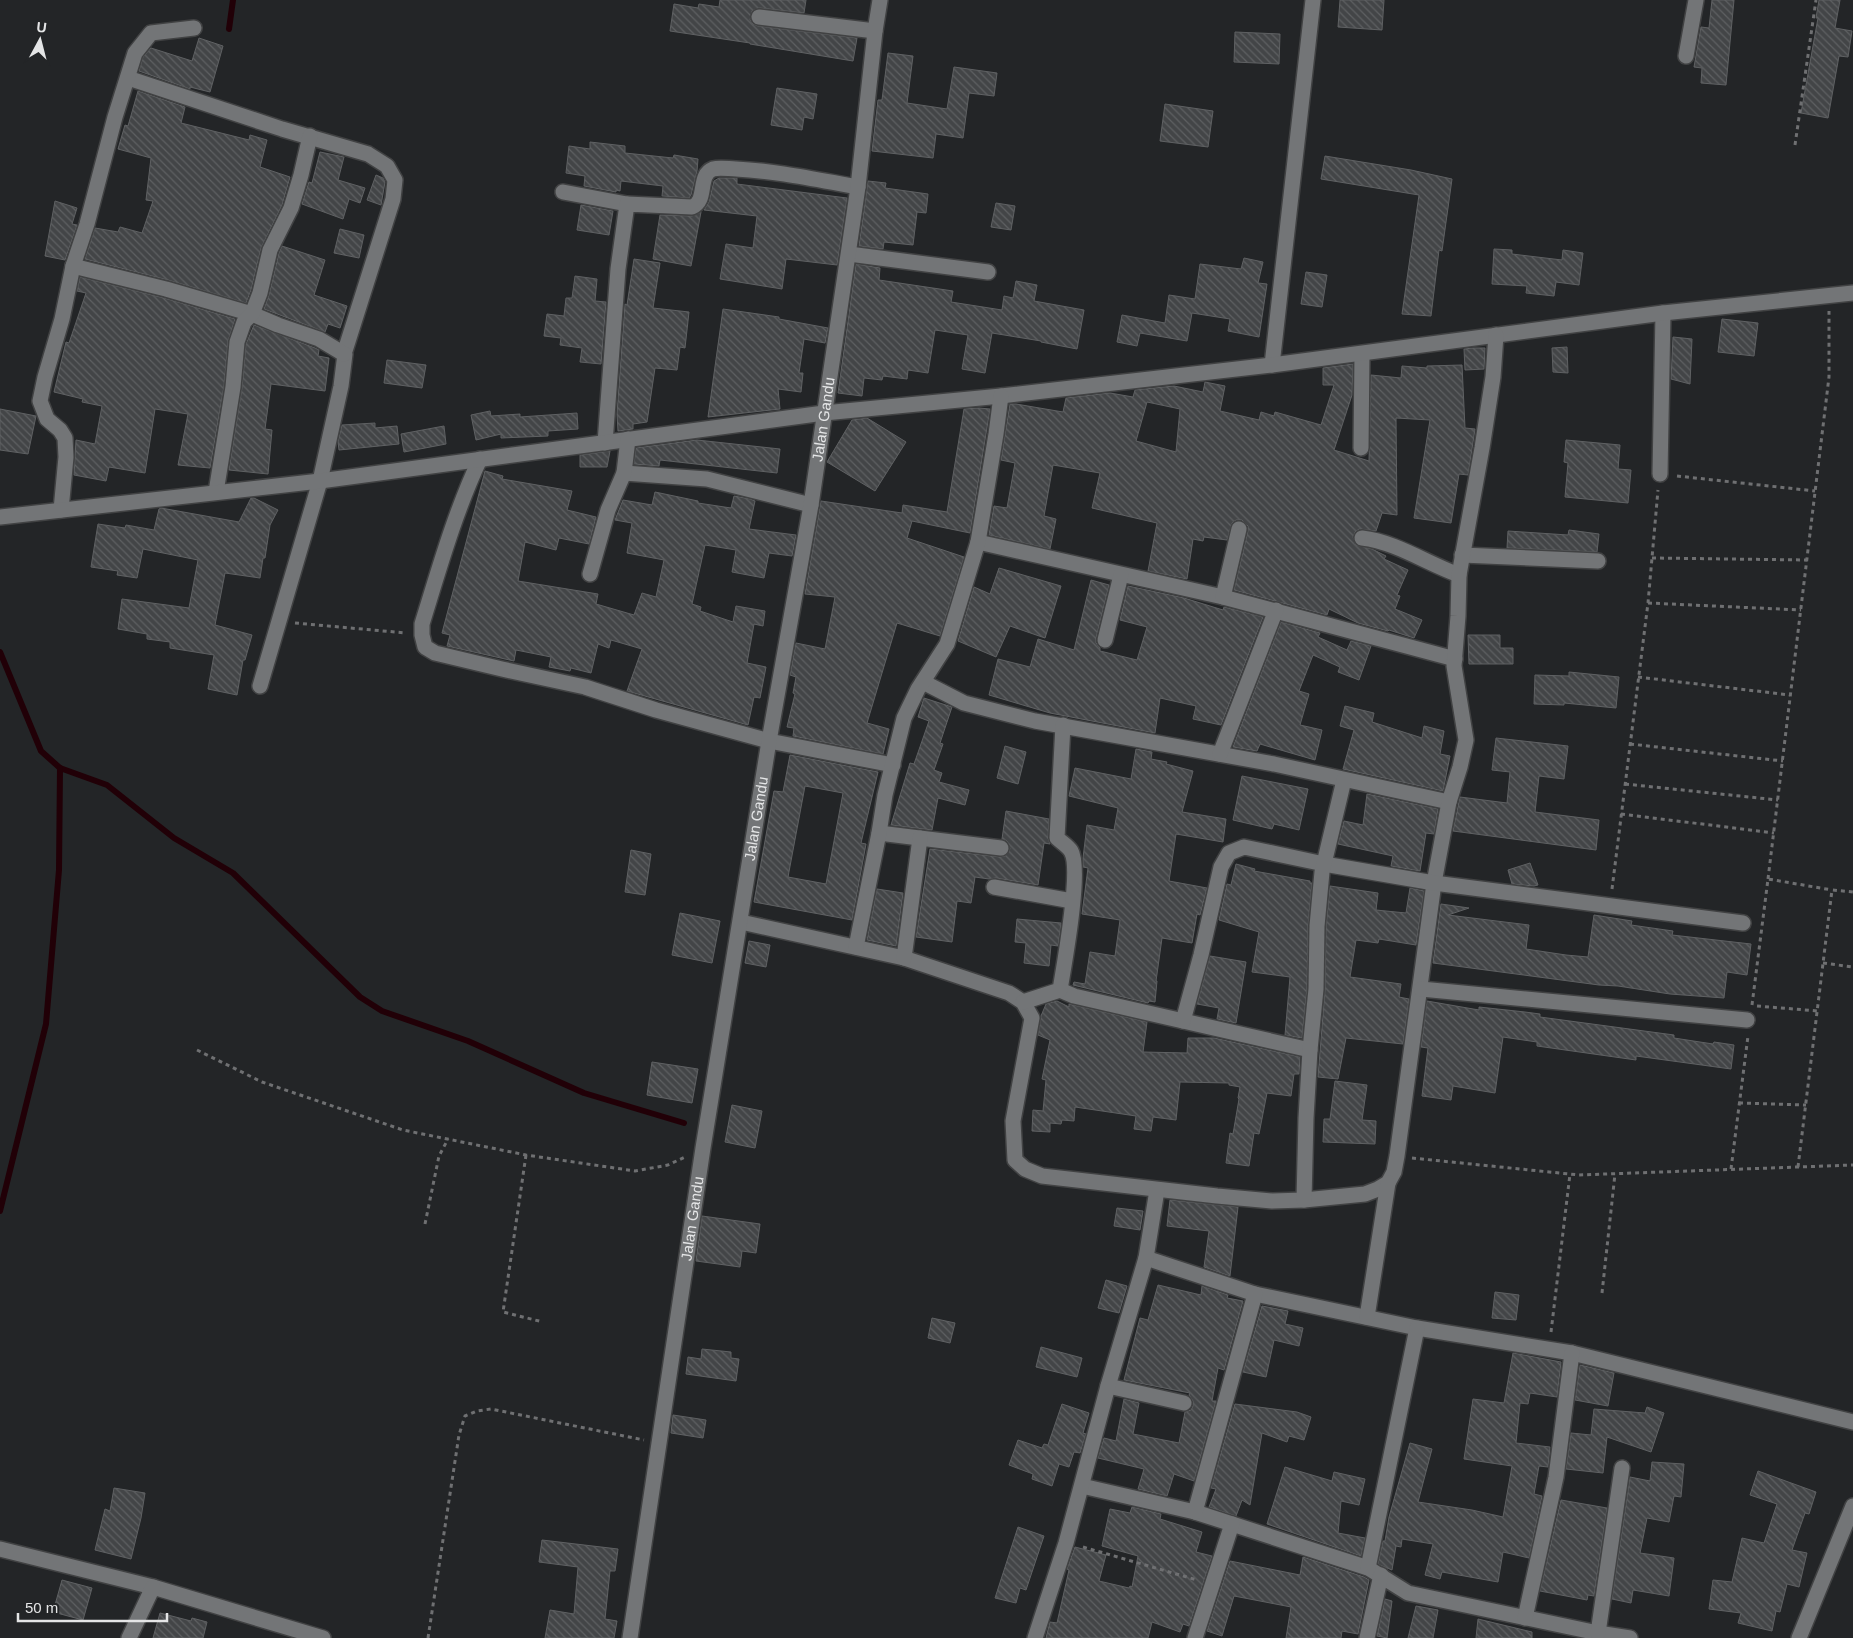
<svg xmlns="http://www.w3.org/2000/svg" width="1853" height="1638" font-family="Arial,sans-serif">
<style>
.lines{fill:none;stroke-linecap:round;stroke-linejoin:round}
.stream{stroke:#210007;stroke-width:6}
.building{fill:url(#building-back-hatch);stroke:#5f6163;fill-rule:evenodd}
.minor-casing{stroke:#414243;stroke-width:18}
.path{stroke:#6f7072;stroke-width:3;stroke-dasharray:4 4;stroke-linecap:butt}
.minor{stroke:#737577;stroke-width:15}
.labels{text-anchor:middle;stroke-width:4;stroke-linejoin:round;paint-order:stroke}
.street-label{font-size:15px;fill:#e4e5e6;stroke:#232527}
</style>
<defs>
<pattern id="building-back-hatch" width="6" height="6" patternUnits="userSpaceOnUse" patternTransform="scale(1.25)"><rect width="6" height="6" fill="#434547"/><path d="M-1 5l2 2M0 0l6 6M5-1l2 2" fill="none" stroke="#5e6062"/></pattern>
</defs>
<rect width="100%" height="100%" fill="#232527"/>
<g class="lines">
<g class="stream">
<polyline points="229,29 233,0"/>
<polyline points="0,652 41,751 60,768 107,785 174,838 233,873 360,997 382,1011 468,1041 584,1093 684,1123"/>
<polyline points="0,1211 46,1024 59,870 60,768"/>
</g>
</g>
<g class="building">
<polygon points="720,0 806,0 804,13 760,8 752,11 750,20 753,24 758,26 857,38 853,61 750,44 750,43 670,31 674,4 698,8 699,4 719,7"/>
<polygon points="1340,0 1384,0 1382,30 1338,27"/>
<polygon points="1712,0 1734,0 1726,85 1701,83 1702,68 1694,67 1701,27 1709,28"/>
<polygon points="1819,0 1840,0 1835,28 1852,31 1848,57 1839,56 1828,118 1801,113 1818,18 1816,18"/>
<polygon points="1235,32 1280,34 1279,64 1234,62"/>
<polygon points="199,38 223,46 210,92 190,87 190,89 139,71 143,57 151,48 192,61"/>
<polygon points="888,53 913,56 907,103 947,109 954,67 997,73 994,96 969,93 963,138 936,134 933,158 872,151 878,100 882,100"/>
<polygon points="777,88 817,94 813,119 804,117 802,130 771,125"/>
<polygon points="138,91 185,107 181,123 249,140 250,135 267,140 260,167 290,177 282,205 261,248 251,290 246,303 168,280 85,259 95,228 118,232 120,227 142,233 153,201 146,200 151,158 118,149 125,125 128,126"/>
<polygon points="1165,104 1213,111 1208,147 1160,141"/>
<polygon points="590,142 625,146 625,153 673,158 674,155 698,159 697,171 691,195 689,198 662,196 663,186 621,181 620,191 616,190 616,192 584,186 585,176 566,173 569,146 590,149"/>
<polygon points="320,152 344,157 338,180 365,188 360,203 349,199 343,219 302,204 309,182 312,183"/>
<polygon points="1325,156 1411,170 1452,179 1442,251 1439,250 1431,316 1402,314 1419,195 1321,179"/>
<polygon points="376,175 383,178 385,182 381,205 367,200"/>
<polygon points="719,178 737,178 737,184 847,198 837,265 786,259 782,289 720,279 726,244 753,248 757,216 704,210 709,202 714,181"/>
<polygon points="868,181 886,183 885,188 928,194 926,213 917,212 913,245 884,242 883,249 859,246"/>
<polygon points="55,201 77,208 72,224 77,225 65,260 45,256"/>
<polygon points="996,203 1015,206 1011,230 991,227"/>
<polygon points="581,205 613,211 609,235 577,230"/>
<polygon points="701,212 691,266 653,259 660,215 692,216"/>
<polygon points="340,229 364,235 359,258 334,253"/>
<polygon points="282,246 325,260 314,295 347,306 340,328 328,324 325,332 264,309 269,295 279,253"/>
<polygon points="1494,249 1512,250 1512,254 1562,260 1563,250 1583,253 1579,285 1556,282 1554,296 1526,293 1527,286 1492,284"/>
<polygon points="1244,258 1263,262 1258,283 1267,284 1259,337 1228,331 1230,319 1192,313 1187,341 1140,333 1137,346 1117,342 1122,315 1165,323 1169,295 1195,299 1200,264 1241,269"/>
<polygon points="634,259 660,263 653,308 689,312 685,348 680,347 677,370 655,368 647,422 633,424 633,429 618,431 617,414 625,304 627,305"/>
<polygon points="856,264 880,268 879,280 953,291 951,302 1002,310 1004,296 1013,298 1016,281 1037,285 1034,301 1084,310 1077,349 1041,342 1041,341 992,333 985,373 962,369 968,335 935,330 928,373 908,370 907,379 883,376 882,380 864,378 862,396 838,393"/>
<polygon points="1306,272 1327,275 1322,307 1301,304"/>
<polygon points="575,276 597,279 595,301 606,302 601,364 580,362 582,348 560,345 561,338 544,336 547,314 564,316 566,298 572,298"/>
<polygon points="80,277 164,298 235,319 228,341 224,386 210,468 178,465 188,414 155,409 145,473 109,467 106,481 74,475 76,440 95,444 102,406 82,402 83,399 54,392 66,342 69,343 86,293 77,291"/>
<polygon points="723,309 779,317 779,319 828,328 825,343 804,339 799,373 803,373 801,392 778,389 780,409 708,417"/>
<polygon points="1722,319 1758,323 1754,356 1718,352"/>
<polygon points="254,325 315,348 319,350 318,356 329,358 325,391 271,384 265,429 272,430 268,474 229,470 242,388 246,344"/>
<polygon points="1673,337 1692,339 1690,384 1671,379"/>
<polygon points="1567,347 1568,373 1553,372 1552,348"/>
<polygon points="1473,348 1485,348 1484,369 1465,370 1464,349"/>
<polygon points="387,360 426,365 422,388 384,383"/>
<path d="M1353,364L1352,395L1334,450L1369,461L1371,375L1401,378L1402,366L1427,368V366L1462,365L1465,428L1475,429L1468,475L1459,474L1451,523L1414,518L1430,420L1396,418L1397,515L1382,513L1376,531L1359,529L1355,532L1353,537L1356,545L1372,549L1386,556L1384,559L1408,570L1397,595L1400,596L1395,609L1422,620L1414,638L1389,630L1388,631L1358,623L1329,609L1327,615L1234,590L1248,531V526L1242,520H1236L1232,523L1227,540L1204,537L1203,541L1193,539L1187,579L1148,571L1157,523L1092,508L1100,473L1053,465L1044,516L1056,519L1050,549L989,535L994,506L1007,508L1015,463L1001,460L1010,404H1016L1063,412L1066,398L1110,393L1133,397L1135,390L1174,386L1203,392L1205,382L1225,386L1220,411L1259,420L1261,412L1274,416L1275,412L1321,425L1334,385H1323V368ZM1147,402L1180,409L1176,452L1136,441Z"/>
<polygon points="979,408 990,409 970,533 912,521 907,538 964,557 940,636 897,623 867,723 889,729 883,754 793,736 794,728 787,727 795,694 793,693 796,677 790,675 796,643 825,649 835,597 805,594 821,501 902,513 903,505 947,512 964,409"/>
<polygon points="0,409 36,416 28,454 0,450"/>
<polygon points="490,411 491,416 520,414 520,417 577,413 578,429 548,431 548,436 501,438 501,434 476,440 471,415"/>
<polygon points="867,418 906,442 875,491 827,462 852,420"/>
<polygon points="375,423 375,428 397,426 399,444 339,450 338,442 342,425"/>
<polygon points="444,426 446,444 404,452 401,434"/>
<polygon points="697,440 780,449 777,473 660,460 659,466 634,464 636,448"/>
<polygon points="1566,440 1620,445 1618,469 1631,470 1628,503 1565,497 1568,463 1564,462"/>
<polygon points="610,451 607,467 580,467 580,455"/>
<polygon points="485,471 503,476 502,479 572,491 567,510 596,517 589,544 559,538 556,550 525,542 518,581 598,594 596,604 634,615 642,593 656,597 664,560 627,553 632,523 615,520 623,500 652,505 655,492 698,501 698,503 731,508 734,496 750,499 755,501 749,529 796,535 792,556 769,553 764,578 732,572 736,550 705,545 692,604 701,607 700,611 733,622 736,606 765,611 763,626 754,624 747,663 766,667 760,698 754,697 748,725 627,691 642,649 611,640 609,648 598,644 591,673 571,668 570,671 549,667 551,657 516,650 514,661 447,646 450,635 442,633"/>
<polygon points="251,498 254,498 278,510 270,525 265,558 263,558 260,578 225,573 215,625 252,635 245,660 243,660 237,695 208,689 214,655 170,648 170,642 147,639 147,634 118,629 122,599 189,608 198,560 143,549 137,578 117,575 118,571 91,567 98,524 125,528 126,525 154,530 159,509 161,508 239,522"/>
<polygon points="1569,530 1599,534 1597,552 1507,548 1508,531 1568,535"/>
<polygon points="999,568 1061,586 1045,638 1010,626 996,657 958,641 974,587 990,594"/>
<polygon points="1091,580 1109,585 1096,638 1096,643 1100,648 1100,651 1137,660 1147,627 1120,620 1128,586 1184,598 1223,610 1224,607 1263,617 1221,725 1193,719 1196,706 1160,698 1155,733 1050,713 989,695 998,659 1030,667 1038,639 1074,650"/>
<polygon points="1281,622 1320,633 1318,637 1347,650 1351,641 1371,646 1359,680 1338,672 1340,667 1313,655 1299,691 1309,694 1300,725 1322,730 1315,760 1260,744 1257,751 1233,747"/>
<polygon points="1468,635 1500,635 1500,648 1513,648 1513,664 1469,664"/>
<polygon points="1569,672 1619,677 1616,708 1564,703 1564,705 1534,704 1535,675 1569,676"/>
<polygon points="924,698 952,707 940,743 943,744 934,770 942,773 939,782 969,790 965,805 938,798 932,830 891,825 910,763 914,764 929,721 918,717"/>
<polygon points="1345,706 1374,713 1372,722 1422,738 1424,726 1444,731 1440,754 1450,756 1443,791 1343,769 1354,730 1340,726"/>
<polygon points="1496,738 1568,746 1564,779 1539,776 1535,812 1599,820 1596,850 1453,831 1460,797 1507,803 1510,772 1492,770"/>
<polygon points="1005,746 1026,752 1018,784 997,778"/>
<polygon points="1136,749 1152,752 1151,759 1167,762 1166,764 1193,771 1182,812 1226,819 1223,842 1176,834 1169,881 1207,888 1200,915 1197,914 1192,943 1162,938 1156,981 1157,981 1155,1002 1149,1001 1148,1003 1073,985 1074,982 1085,984 1090,952 1115,956 1120,920 1082,914 1088,868 1083,867 1083,858 1087,825 1114,830 1118,808 1069,796 1075,768 1131,779"/>
<path d="M790,755L878,772L861,843L866,844L852,920L754,902L774,791L783,792ZM805,786L843,793L826,884L788,877Z"/>
<polygon points="1242,776 1308,789 1299,830 1274,824 1272,829 1233,820"/>
<polygon points="1367,794 1438,809 1434,834 1426,833 1420,871 1391,866 1393,856 1338,844 1344,821 1363,825"/>
<polygon points="1006,811 1049,819 1048,838 1050,844 1044,843 1038,885 996,878 989,879 975,877 971,903 957,901 952,942 916,937 930,849 1000,857 1005,856 1010,849 1007,841 1002,839"/>
<polygon points="631,850 651,854 645,895 625,892"/>
<polygon points="1530,863 1538,885 1534,886 1512,884 1508,870"/>
<polygon points="1236,864 1255,869 1254,871 1310,881 1310,883 1312,883 1308,926 1307,988 1302,1038 1285,1035 1290,977 1252,972 1259,932 1219,920 1227,884 1231,885"/>
<polygon points="1330,886 1378,893 1376,910 1406,913 1410,888 1424,891 1416,945 1379,939 1378,943 1356,940 1350,977 1401,984 1399,997 1409,999 1403,1044 1346,1038 1338,1079 1318,1077 1325,990 1326,927"/>
<polygon points="877,889 903,893 896,946 867,940"/>
<polygon points="1441,904 1469,908 1448,915 1529,925 1526,949 1566,955 1588,957 1594,915 1632,921 1631,925 1673,931 1672,935 1751,944 1747,975 1727,972 1724,998 1670,994 1618,986 1599,985 1433,963"/>
<polygon points="680,913 720,921 712,963 672,955"/>
<polygon points="1017,919 1061,923 1058,946 1051,945 1049,966 1024,963 1026,943 1015,942"/>
<polygon points="749,941 770,945 766,967 745,963"/>
<polygon points="1210,956 1246,962 1236,1023 1217,1019 1219,1008 1197,1004"/>
<polygon points="1057,1001 1069,1007 1069,1004 1147,1022 1143,1052 1187,1053 1188,1038 1214,1038 1300,1057 1299,1074 1294,1074 1291,1096 1267,1093 1259,1134 1254,1133 1249,1166 1226,1163 1230,1133 1233,1134 1239,1099 1238,1098 1240,1087 1229,1085 1229,1083 1180,1082 1176,1120 1153,1117 1151,1131 1134,1129 1136,1116 1075,1107 1074,1121 1062,1120 1061,1124 1050,1123 1050,1132 1032,1131 1033,1110 1043,1111 1046,1080 1042,1079 1050,1040 1038,1035 1041,1016 1046,1004"/>
<polygon points="1427,1001 1479,1010 1479,1007 1525,1012 1540,1014 1540,1017 1674,1035 1674,1038 1713,1044 1714,1042 1734,1045 1731,1069 1636,1056 1636,1060 1537,1046 1537,1042 1503,1037 1495,1093 1453,1086 1451,1100 1422,1096 1428,1048 1421,1047"/>
<polygon points="652,1062 698,1069 692,1103 647,1095"/>
<polygon points="1335,1081 1367,1085 1362,1120 1376,1121 1375,1144 1323,1142 1324,1119 1330,1119"/>
<polygon points="732,1105 762,1111 755,1148 725,1142"/>
<polygon points="1170,1200 1238,1207 1230,1276 1204,1267 1209,1231 1167,1226"/>
<polygon points="1117,1208 1143,1211 1140,1230 1114,1226"/>
<polygon points="702,1216 760,1224 756,1253 742,1251 740,1267 696,1261"/>
<polygon points="1106,1280 1127,1286 1119,1313 1098,1308"/>
<polygon points="1158,1285 1201,1295 1202,1286 1228,1295 1227,1298 1243,1301 1224,1370 1218,1368 1212,1401 1216,1401 1194,1481 1174,1474 1167,1496 1138,1489 1144,1469 1098,1458 1104,1438 1116,1441 1124,1399 1139,1403 1133,1434 1179,1443 1185,1412 1191,1410 1193,1406 1193,1401 1189,1395 1190,1393 1124,1380 1140,1318 1148,1320"/>
<polygon points="1495,1292 1519,1295 1516,1320 1492,1318"/>
<polygon points="1262,1306 1288,1311 1285,1324 1303,1328 1299,1346 1274,1340 1266,1377 1243,1372"/>
<polygon points="932,1318 955,1323 950,1343 928,1338"/>
<polygon points="1041,1347 1082,1358 1077,1377 1036,1367"/>
<polygon points="702,1349 731,1352 731,1358 739,1359 736,1381 686,1374 688,1357 701,1359"/>
<polygon points="1513,1353 1561,1362 1557,1397 1530,1393 1528,1404 1520,1403 1516,1443 1550,1447 1548,1467 1539,1466 1534,1494 1542,1496 1529,1558 1503,1552 1498,1582 1442,1572 1440,1579 1425,1575 1433,1544 1402,1539 1401,1547 1396,1546 1392,1570 1382,1566 1378,1564 1383,1541 1385,1541 1389,1517 1410,1443 1432,1449 1418,1502 1472,1510 1503,1517 1512,1466 1464,1459 1473,1399 1504,1403"/>
<polygon points="1580,1365 1614,1373 1608,1406 1575,1400"/>
<polygon points="1062,1404 1089,1413 1083,1433 1086,1434 1080,1453 1074,1452 1069,1467 1059,1464 1052,1486 1032,1479 1033,1474 1009,1465 1018,1440 1042,1448 1044,1444 1048,1445"/>
<polygon points="1235,1404 1297,1412 1311,1417 1304,1440 1289,1436 1287,1442 1262,1433 1250,1505 1242,1500 1236,1516 1209,1507 1216,1489 1211,1488"/>
<polygon points="1647,1407 1664,1413 1651,1452 1607,1437 1603,1473 1566,1469 1571,1433 1591,1435 1594,1409 1645,1413"/>
<polygon points="673,1415 706,1420 703,1438 671,1433"/>
<polygon points="1652,1462 1684,1464 1681,1497 1674,1496 1669,1522 1647,1518 1640,1553 1674,1558 1669,1596 1633,1590 1631,1603 1612,1599 1630,1477 1650,1481"/>
<polygon points="1285,1467 1332,1481 1334,1472 1365,1479 1359,1505 1341,1501 1338,1533 1365,1538 1361,1556 1267,1524"/>
<polygon points="1758,1471 1816,1492 1809,1514 1805,1513 1792,1550 1807,1553 1799,1587 1787,1584 1780,1612 1776,1611 1772,1631 1738,1623 1741,1613 1709,1609 1713,1580 1732,1582 1742,1538 1764,1543 1777,1504 1750,1495"/>
<polygon points="114,1488 145,1493 141,1518 131,1559 95,1550 105,1509 110,1511"/>
<polygon points="1561,1500 1607,1508 1594,1596 1588,1595 1587,1600 1540,1591"/>
<polygon points="1132,1507 1161,1514 1160,1519 1202,1532 1196,1552 1212,1556 1189,1626 1183,1624 1180,1632 1152,1622 1148,1638 1046,1638 1050,1622 1057,1623 1069,1570 1067,1569 1075,1547 1106,1555 1099,1581 1129,1588 1130,1586 1132,1587 1138,1556 1102,1546 1110,1509 1130,1513"/>
<polygon points="1018,1527 1044,1536 1026,1590 1020,1588 1016,1603 995,1598"/>
<polygon points="542,1540 618,1549 615,1571 610,1571 605,1619 617,1621 614,1638 545,1638 550,1610 574,1614 578,1567 539,1562"/>
<polygon points="1303,1557 1364,1577 1369,1580 1358,1634 1342,1631 1341,1638 1286,1638 1291,1607 1234,1596 1222,1636 1207,1631 1230,1561 1300,1575"/>
<polygon points="62,1580 92,1588 83,1620 53,1612"/>
<polygon points="1385,1599 1392,1601 1387,1638 1377,1636"/>
<polygon points="1416,1606 1438,1610 1433,1638 1408,1638"/>
<polygon points="160,1613 191,1621 192,1618 207,1622 203,1638 153,1638"/>
<polygon points="1478,1619 1532,1632 1532,1638 1476,1638"/>
</g>
<g class="lines">
<defs>
<g id="minor">
<polyline points="759,17 875,31"/>
<polyline points="1686,56 1696,0"/>
<polyline points="128,78 282,129 368,154 387,166 395,180 393,199 344,354 345,354 341,386 320,481 260,686"/>
<polyline points="563,192 627,204"/>
<polyline points="849,254 988,272"/>
<polyline points="73,266 166,289 252,314 278,325 319,339 344,354"/>
<polyline points="1272,365 1313,0"/>
<path d="M605,443L618,269L627,204L692,207C708,201 697,175 713,169C720,167 729,169 736,169C777,171 818,180 858,187"/>
<polyline points="1361,448 1362,354"/>
<path d="M480,459C455,512 439,569 422,624V635L425,647L435,653L502,669L585,687L656,710L769,741L893,765"/>
<polyline points="624,473 707,479 811,505"/>
<polyline points="1660,474 1663,313"/>
<polyline points="216,492 233,387 237,342 244,322 252,314 260,293 270,250 291,208 301,175 310,136"/>
<polyline points="61,510 66,457 65,438 60,430 47,419 40,401 45,377 62,319 73,266 87,224 115,117 135,53 151,33 194,28"/>
<polyline points="0,517 320,481 824,413 1001,396 1272,365 1663,313 1853,293"/>
<path d="M1362,538C1396,542 1426,563 1459,575"/>
<polyline points="978,542 1223,597 1455,659"/>
<polyline points="1462,555 1598,561"/>
<polyline points="590,574 608,510 624,473 628,439"/>
<polyline points="1223,597 1239,529"/>
<polyline points="1105,640 1121,575"/>
<polyline points="923,682 964,703 1035,721 1274,764 1449,802"/>
<polyline points="1220,754 1276,610"/>
<polyline points="879,833 1001,848"/>
<polyline points="994,887 1072,901"/>
<polyline points="741,922 904,958 1009,993 1023,1002 1032,1018 1013,1121 1015,1160 1025,1169 1042,1176 1217,1196 1272,1201 1304,1200 1365,1194 1378,1189 1388,1183 1394,1172 1397,1156 1434,883 1449,802 1460,767 1466,740 1454,666 1458,616 1459,575 1482,448 1493,377 1496,335"/>
<polyline points="856,947 879,833 885,795 904,718 918,689 947,644 978,542 996,434 1001,396"/>
<polyline points="904,958 920,838"/>
<polyline points="1421,989 1747,1020"/>
<polyline points="1060,990 1074,996 1310,1050"/>
<path d="M1023,1002L1060,990C1064,965 1082,869 1071,851C1068,846 1061,842 1057,838L1063,725"/>
<polyline points="1183,1021 1201,955 1221,867 1229,853 1244,847 1324,864 1434,883 1743,923"/>
<polyline points="1304,1200 1306,1118 1310,1050 1316,989 1317,926 1322,872 1344,780"/>
<polyline points="1146,1258 1255,1294 1417,1328 1572,1353 1853,1422"/>
<polyline points="1367,1317 1388,1183"/>
<polyline points="1108,1386 1184,1403"/>
<polyline points="1082,1486 1195,1512 1368,1568 1408,1593 1598,1633 1630,1638"/>
<polyline points="1195,1512 1255,1294"/>
<polyline points="0,1549 153,1587 323,1638"/>
<polyline points="1368,1568 1417,1328"/>
<polyline points="1525,1618 1556,1477 1572,1353"/>
<polyline points="1598,1633 1622,1468"/>
<polyline points="129,1638 153,1587"/>
<path id="s1" d="M630,1638L703,1148L769,741L811,505L858,187L875,31L880,0"/>
<polyline points="1035,1638 1066,1543 1108,1386 1146,1258 1157,1190"/>
<polyline points="1195,1638 1232,1524"/>
<polyline points="1367,1638 1381,1575"/>
<polyline points="1799,1638 1853,1506"/>
</g>
</defs>
<use href="#minor" class="minor-casing"/>
<g class="path">
<polyline points="1795,145 1816,0"/>
<polyline points="1677,476 1815,491"/>
<polyline points="1652,558 1807,560"/>
<polyline points="1648,603 1801,610"/>
<polyline points="295,623 406,633"/>
<polyline points="1638,677 1790,695"/>
<polyline points="1630,744 1783,761"/>
<polyline points="1625,784 1778,800"/>
<polyline points="1621,814 1774,833"/>
<polyline points="1768,879 1829,377 1829,311"/>
<polyline points="1612,889 1648,603 1658,490"/>
<polyline points="1823,963 1853,967"/>
<polyline points="1752,1005 1768,879 1832,890"/>
<polyline points="1757,1006 1818,1011"/>
<polyline points="197,1050 262,1082 403,1130 526,1155 635,1171 668,1165 685,1157"/>
<polyline points="1739,1103 1806,1105"/>
<polyline points="526,1155 503,1312 543,1322"/>
<polyline points="1412,1158 1579,1175 1853,1165"/>
<polyline points="1798,1167 1832,890 1853,892"/>
<polyline points="1731,1169 1748,1036"/>
<polyline points="425,1224 439,1156 448,1139"/>
<polyline points="1602,1293 1615,1174"/>
<polyline points="1551,1332 1570,1174"/>
<polyline points="1083,1547 1197,1580"/>
<polyline points="428,1638 459,1435 465,1416 477,1411 491,1409 644,1440"/>
</g>
<use href="#minor" class="minor"/>
</g>
<g class="labels">
<g class="street-label">
<text dy="5" stroke="none"><textPath href="#s1" startOffset="1234">Jalan Gandu</textPath></text>
<text dy="5" stroke="none"><textPath href="#s1" startOffset="829">Jalan Gandu</textPath></text>
<text dy="5" stroke="none"><textPath href="#s1" startOffset="424">Jalan Gandu</textPath></text>
</g>
</g>
<g transform="translate(40 40) rotate(7)" stroke="#232527" stroke-width="4" paint-order="stroke">
<path d="M0-4L9 19L0 12L-9 19Z" fill="#e4e5e6"/>
<text y="-8" font-size="14" font-weight="bold" text-anchor="middle" fill="#e4e5e6">U</text>
</g>
<path d="M18 1613v8h149v-8" fill="none" stroke="#e4e5e6" stroke-width="2.5"/>
<text x="25" y="1613" font-size="15" fill="#e4e5e6" stroke="#232527" stroke-width="4" paint-order="stroke">50 m</text>
</svg>
